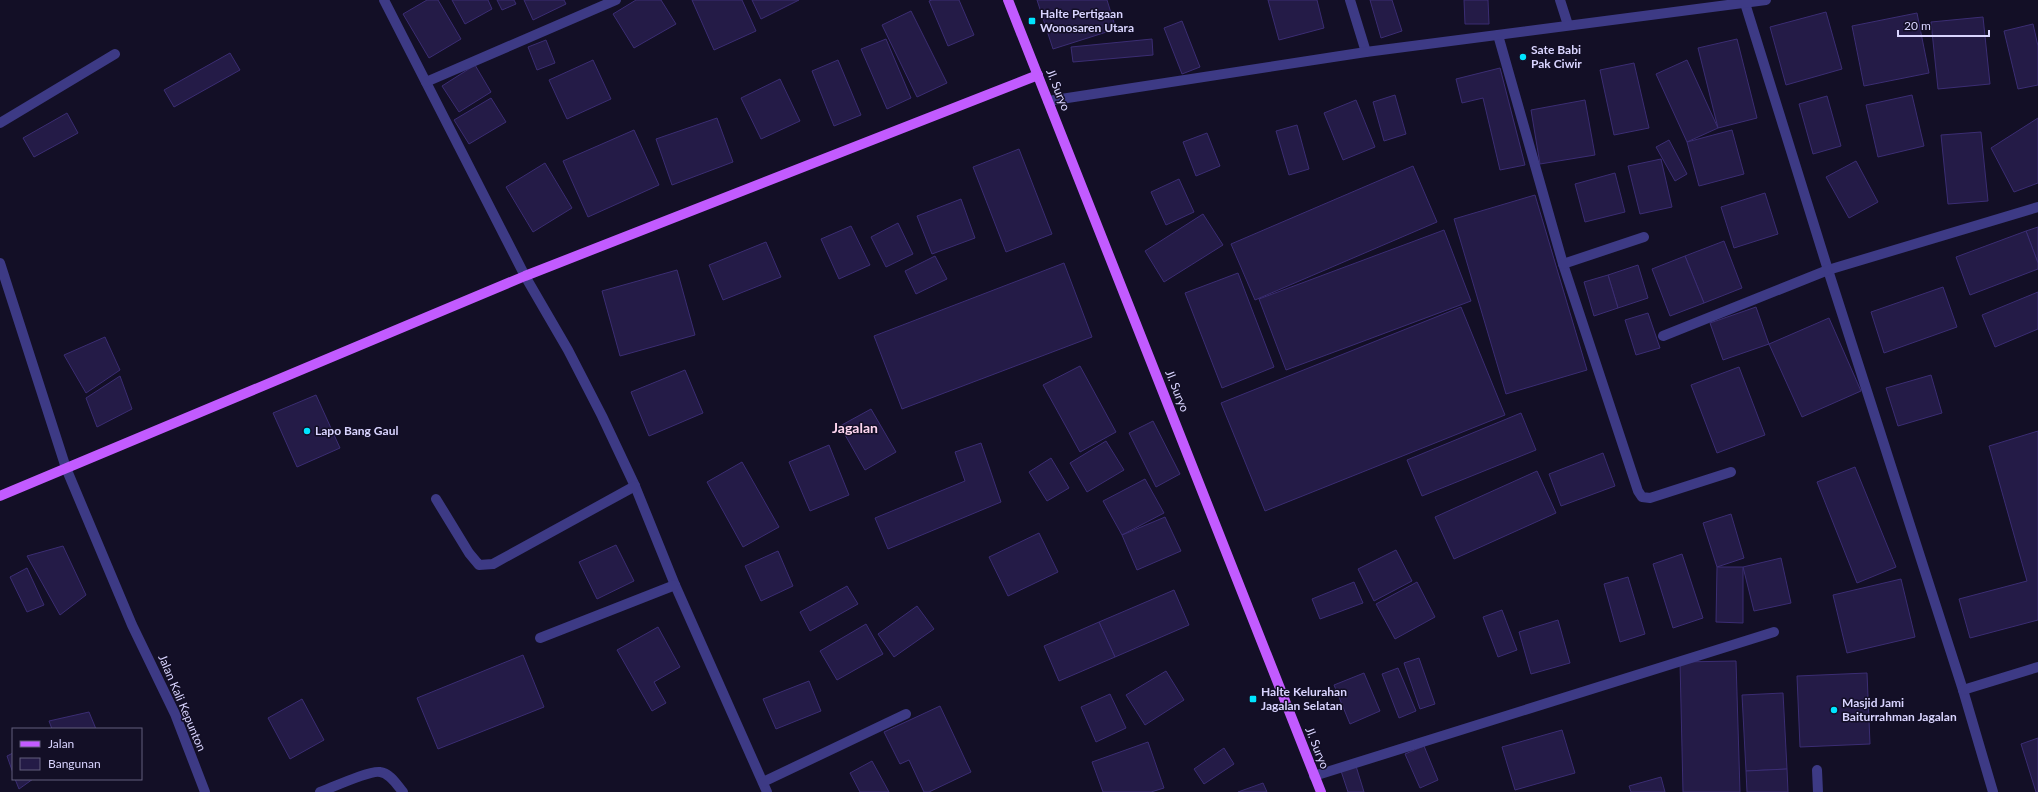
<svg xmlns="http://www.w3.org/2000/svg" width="2038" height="792" font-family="Lato,sans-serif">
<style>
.building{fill:#241b47;stroke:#3b2d73}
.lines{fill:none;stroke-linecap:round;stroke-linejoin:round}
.minor{stroke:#3d3a85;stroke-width:10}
.major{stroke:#c25bff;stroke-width:10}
.poi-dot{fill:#00e5ff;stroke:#130f26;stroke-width:1.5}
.labels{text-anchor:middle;stroke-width:3;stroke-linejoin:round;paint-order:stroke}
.poi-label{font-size:12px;font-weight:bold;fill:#d9d4ff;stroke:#130f26;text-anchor:start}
.street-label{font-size:12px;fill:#d9d4ff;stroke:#130f26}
.quarter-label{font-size:14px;font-weight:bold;fill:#ffd6f0;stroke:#130f26}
</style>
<rect width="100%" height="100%" fill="#130f26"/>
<g class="building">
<polygon points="427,0 438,0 461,39 429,58 403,14"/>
<polygon points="452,0 488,0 492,9 465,24"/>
<polygon points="497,0 514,0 516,4 502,10"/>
<polygon points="524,0 564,0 566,4 533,20"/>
<polygon points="636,0 661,0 676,24 634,48 613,14"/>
<polygon points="692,0 742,0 756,31 714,50"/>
<polygon points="752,0 799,0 761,19"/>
<polygon points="932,0 959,0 974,35 948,46 929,1"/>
<polygon points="1037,0 1107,0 1116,29 1053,49"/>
<polygon points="1268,0 1317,0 1324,28 1279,40"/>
<polygon points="1370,0 1392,0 1402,31 1381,38"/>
<polygon points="1464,0 1488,0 1489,24 1465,24"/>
<polygon points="911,11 947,83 917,97 882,25"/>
<polygon points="1826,12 1842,69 1786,85 1770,27"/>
<polygon points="1917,13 1929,73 1864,86 1852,26"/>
<polygon points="1983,17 1990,84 1938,89 1931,22"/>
<polygon points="1182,21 1200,67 1182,74 1164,28"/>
<polygon points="2033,24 2038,46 2038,85 2018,89 2004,31"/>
<polygon points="886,39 911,98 887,109 861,49"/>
<polygon points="1152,39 1153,55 1073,62 1071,47"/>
<polygon points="1737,39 1757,118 1718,128 1698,48"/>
<polygon points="546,40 555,63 537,70 528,47"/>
<polygon points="230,53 240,70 174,107 164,90"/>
<polygon points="593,60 611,99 567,119 549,80"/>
<polygon points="838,60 861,115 834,126 812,71"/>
<polygon points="1687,60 1718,128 1687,142 1656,74"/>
<polygon points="1634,63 1649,128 1614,135 1600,70"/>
<polygon points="475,65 491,92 459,112 442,86"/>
<polygon points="1500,68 1525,165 1500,170 1483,98 1462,103 1456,79"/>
<polygon points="780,79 800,121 761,139 741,98"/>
<polygon points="1395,95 1406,134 1384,141 1373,102"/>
<polygon points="1912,95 1924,146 1878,157 1866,105"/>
<polygon points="1827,96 1841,146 1813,154 1799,104"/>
<polygon points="491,98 506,122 469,144 454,120"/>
<polygon points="1356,100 1375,147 1343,160 1324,113"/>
<polygon points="1585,100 1595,155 1540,164 1531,110"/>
<polygon points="67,113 78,133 34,157 23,138"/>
<polygon points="717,118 733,162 672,185 656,139"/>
<polygon points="2038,118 2038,183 2014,192 1991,148"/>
<polygon points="1297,125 1309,169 1289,175 1276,131"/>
<polygon points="634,130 659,185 588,217 563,161"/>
<polygon points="1732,130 1744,174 1699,186 1687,142"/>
<polygon points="1981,132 1988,201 1948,204 1941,135"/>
<polygon points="1207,133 1220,166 1196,176 1183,142"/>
<polygon points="1669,140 1687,174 1675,181 1656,147"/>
<polygon points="1019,149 1052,234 1006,252 973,167"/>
<polygon points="1661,159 1672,207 1640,214 1628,166"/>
<polygon points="1856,161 1878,202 1849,218 1826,177"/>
<polygon points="545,163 572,208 533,232 506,187"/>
<polygon points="1413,166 1437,222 1255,300 1231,244"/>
<polygon points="1615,173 1625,212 1585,222 1575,184"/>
<polygon points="1179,179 1194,212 1166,225 1151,192"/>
<polygon points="1765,193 1778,234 1734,248 1721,207"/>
<polygon points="1535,195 1587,370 1506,394 1454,219"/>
<polygon points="961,199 975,238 932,254 917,216"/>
<polygon points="1203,214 1223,245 1164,282 1145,251"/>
<polygon points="898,223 913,254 886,267 871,237"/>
<polygon points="851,226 870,265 839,279 821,239"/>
<polygon points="2038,227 2038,263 2026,231"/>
<polygon points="1444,230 1471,301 1286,370 1259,299"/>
<polygon points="2026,231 2038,263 2038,269 1970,295 1956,257"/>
<polygon points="1724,241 1742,288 1704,303 1685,256"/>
<polygon points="766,242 781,277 723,300 709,265"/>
<polygon points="935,256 947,279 916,294 905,271"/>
<polygon points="1685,256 1704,303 1670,316 1652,269"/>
<polygon points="1064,263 1092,337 902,409 874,336"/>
<polygon points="1638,265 1648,298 1618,308 1608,275"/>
<polygon points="677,270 695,335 620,356 602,291"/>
<polygon points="1238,273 1274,367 1222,388 1185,293"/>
<polygon points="1608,275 1618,308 1594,316 1584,282"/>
<polygon points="1943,287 1957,327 1884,353 1871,312"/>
<polygon points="2038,292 2038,329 1995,347 1982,315"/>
<polygon points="1461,307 1505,415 1265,511 1221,403"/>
<polygon points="1756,307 1769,344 1723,360 1710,323"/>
<polygon points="1648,313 1660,348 1636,355 1625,320"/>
<polygon points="1829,318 1861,391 1802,417 1769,344"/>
<polygon points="105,337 120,370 86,393 64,355"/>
<polygon points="1080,366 1116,432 1080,452 1043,385"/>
<polygon points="1739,367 1765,435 1717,453 1691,385"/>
<polygon points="685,370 703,413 649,436 631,392"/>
<polygon points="1931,375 1942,413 1898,426 1886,388"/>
<polygon points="120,376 132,409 97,427 86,398"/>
<polygon points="316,395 340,448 297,467 273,413"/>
<polygon points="871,409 896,452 865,470 840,426"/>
<polygon points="1521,413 1536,450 1422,496 1407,460"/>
<polygon points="1153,421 1180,474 1156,487 1129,433"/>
<polygon points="2038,431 2038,620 1970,638 1959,599 2027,581 1989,446"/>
<polygon points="1106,441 1124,470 1087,492 1070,463"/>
<polygon points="981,443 1001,502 888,549 875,518 965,481 955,452"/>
<polygon points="829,445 849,495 810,511 789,462"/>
<polygon points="1603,453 1615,486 1561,506 1549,474"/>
<polygon points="1051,458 1069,488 1047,501 1029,472"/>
<polygon points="742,462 779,527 743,547 707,482"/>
<polygon points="1855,467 1896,567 1857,583 1817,482"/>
<polygon points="1537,471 1556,513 1454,559 1435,517"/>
<polygon points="1145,479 1164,513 1122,535 1103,501"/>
<polygon points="1731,514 1744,558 1717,567 1703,523"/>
<polygon points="1165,517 1181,551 1137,570 1122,535"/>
<polygon points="1039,533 1058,572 1008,596 989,557"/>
<polygon points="616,545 634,581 597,599 579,562"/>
<polygon points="63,546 86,595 60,615 27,556"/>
<polygon points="1396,550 1412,581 1374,601 1358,569"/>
<polygon points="778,551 793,586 761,601 745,566"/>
<polygon points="1682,554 1703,618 1673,628 1653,564"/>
<polygon points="1781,558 1791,603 1754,611 1743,567"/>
<polygon points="1717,567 1743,567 1743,623 1716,622"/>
<polygon points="27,568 44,605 27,612 10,577"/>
<polygon points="1628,577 1645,634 1620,642 1604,584"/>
<polygon points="1901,579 1915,637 1847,653 1833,595"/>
<polygon points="1354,582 1363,603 1320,619 1312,599"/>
<polygon points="1417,582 1435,617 1395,639 1376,604"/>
<polygon points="847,586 858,604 810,631 800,612"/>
<polygon points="1174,590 1189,625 1115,657 1099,622"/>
<polygon points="917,606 934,629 894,657 878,634"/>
<polygon points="1502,610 1517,650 1498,657 1483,617"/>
<polygon points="1558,620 1570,663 1531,674 1519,632"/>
<polygon points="1099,622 1115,657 1059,681 1044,646"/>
<polygon points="866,624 883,654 837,680 820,651"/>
<polygon points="658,627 680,667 654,682 666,703 652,711 617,650"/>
<polygon points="523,655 544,707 438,749 417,698"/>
<polygon points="1419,658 1435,704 1420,709 1404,663"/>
<polygon points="1736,661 1740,792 1683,792 1680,662"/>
<polygon points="1398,668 1416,711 1399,718 1382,674"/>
<polygon points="1166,671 1184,700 1145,725 1126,695"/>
<polygon points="1364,673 1380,711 1350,724 1334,685"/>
<polygon points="1867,673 1870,744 1800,747 1797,676"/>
<polygon points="809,681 821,711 776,729 763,699"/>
<polygon points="1783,693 1787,769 1746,771 1742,695"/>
<polygon points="1110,694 1126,728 1096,742 1081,707"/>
<polygon points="302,699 324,740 290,759 268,718"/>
<polygon points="940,706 971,772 929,792 924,792 909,760 900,764 884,732"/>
<polygon points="89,712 96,729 52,729 49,721"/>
<polygon points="1562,730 1575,773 1515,790 1502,747"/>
<polygon points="2038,738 2038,792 2036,792 2021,744"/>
<polygon points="1148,742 1164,788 1151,792 1103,792 1092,762"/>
<polygon points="1424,746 1438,780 1420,788 1405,754"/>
<polygon points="1224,748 1234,764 1204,784 1194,769"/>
<polygon points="13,753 13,773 7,756"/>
<polygon points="872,761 889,792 860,792 850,773"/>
<polygon points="1356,766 1364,792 1348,792 1341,771"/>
<polygon points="1787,769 1788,792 1747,792 1746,771"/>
<polygon points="1661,777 1665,792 1631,792 1629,786"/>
<polygon points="15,779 33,779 19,789"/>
<polygon points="1263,783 1267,792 1238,792"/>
</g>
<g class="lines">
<g class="minor">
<polyline points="384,0 525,276 568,350 602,416 635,486 675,585 767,792"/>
<polyline points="1350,0 1366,52"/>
<polyline points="1560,0 1568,25"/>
<polyline points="1744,0 1828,270 1963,690 1993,792"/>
<polyline points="1498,35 1563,264 1638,491 1642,497 1650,498 1731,472"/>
<polyline points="426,82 616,0"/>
<polyline points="1048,101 1366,52 1766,0"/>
<polyline points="0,123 115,54"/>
<polyline points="0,263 66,468 132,625 175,714 205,792"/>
<polyline points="1563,264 1644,237"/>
<polyline points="1663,336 1828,270 2038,207"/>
<polyline points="436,499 469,553 479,565 493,564 635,486"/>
<polyline points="540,638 675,585"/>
<polyline points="1963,690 2038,667"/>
<polyline points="1817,770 1818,792"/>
<polyline points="1314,776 1774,632"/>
<polyline points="763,782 906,714"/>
<path d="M320,792C331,788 370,770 380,772C390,773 397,785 403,792"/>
</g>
<g class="major">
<polyline points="1008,0 1321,792"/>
<polyline points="0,496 525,276 1038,75"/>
</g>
</g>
<g class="poi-dot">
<rect x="1028" y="17" width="8" height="8" rx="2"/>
<circle cx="1523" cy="57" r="4"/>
<circle cx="307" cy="431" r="4"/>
<rect x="1249" y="695" width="8" height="8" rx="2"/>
<circle cx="1834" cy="710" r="4"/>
</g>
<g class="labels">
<g class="poi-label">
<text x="1040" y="18">Halte Pertigaan<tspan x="1040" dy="14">Wonosaren Utara</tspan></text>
<text x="1531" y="54">Sate Babi<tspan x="1531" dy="14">Pak Ciwir</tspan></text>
<text x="315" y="435">Lapo Bang Gaul</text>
<text x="1261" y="696">Halte Kelurahan<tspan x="1261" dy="14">Jagalan Selatan</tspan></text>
<text x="1842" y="707">Masjid Jami<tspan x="1842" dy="14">Baiturrahman Jagalan</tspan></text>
</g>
<g class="street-label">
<text transform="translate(1058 90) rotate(68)" y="4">Jl. Suryo</text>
<text transform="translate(1177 391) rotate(68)" y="4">Jl. Suryo</text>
<text transform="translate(182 703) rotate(67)" y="4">Jalan Kali Kepunton</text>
<text transform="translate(1317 748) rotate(68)" y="4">Jl. Suryo</text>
</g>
<g class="quarter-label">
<text x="855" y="433">Jagalan</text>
</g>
</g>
<rect x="12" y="728" width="130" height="52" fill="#130f26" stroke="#625e7d"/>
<rect x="20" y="741" width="20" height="6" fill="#c25bff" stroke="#625e7d"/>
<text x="48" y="748" font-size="12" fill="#d9d4ff">Jalan</text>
<rect x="20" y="758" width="20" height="12" fill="#241b47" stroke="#625e7d"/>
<text x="48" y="768" font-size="12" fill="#d9d4ff">Bangunan</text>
<path d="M1898 30v6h91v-6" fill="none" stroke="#d9d4ff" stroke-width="2"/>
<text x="1904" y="30" font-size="12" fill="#d9d4ff" stroke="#130f26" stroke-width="3" paint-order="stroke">20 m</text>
</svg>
